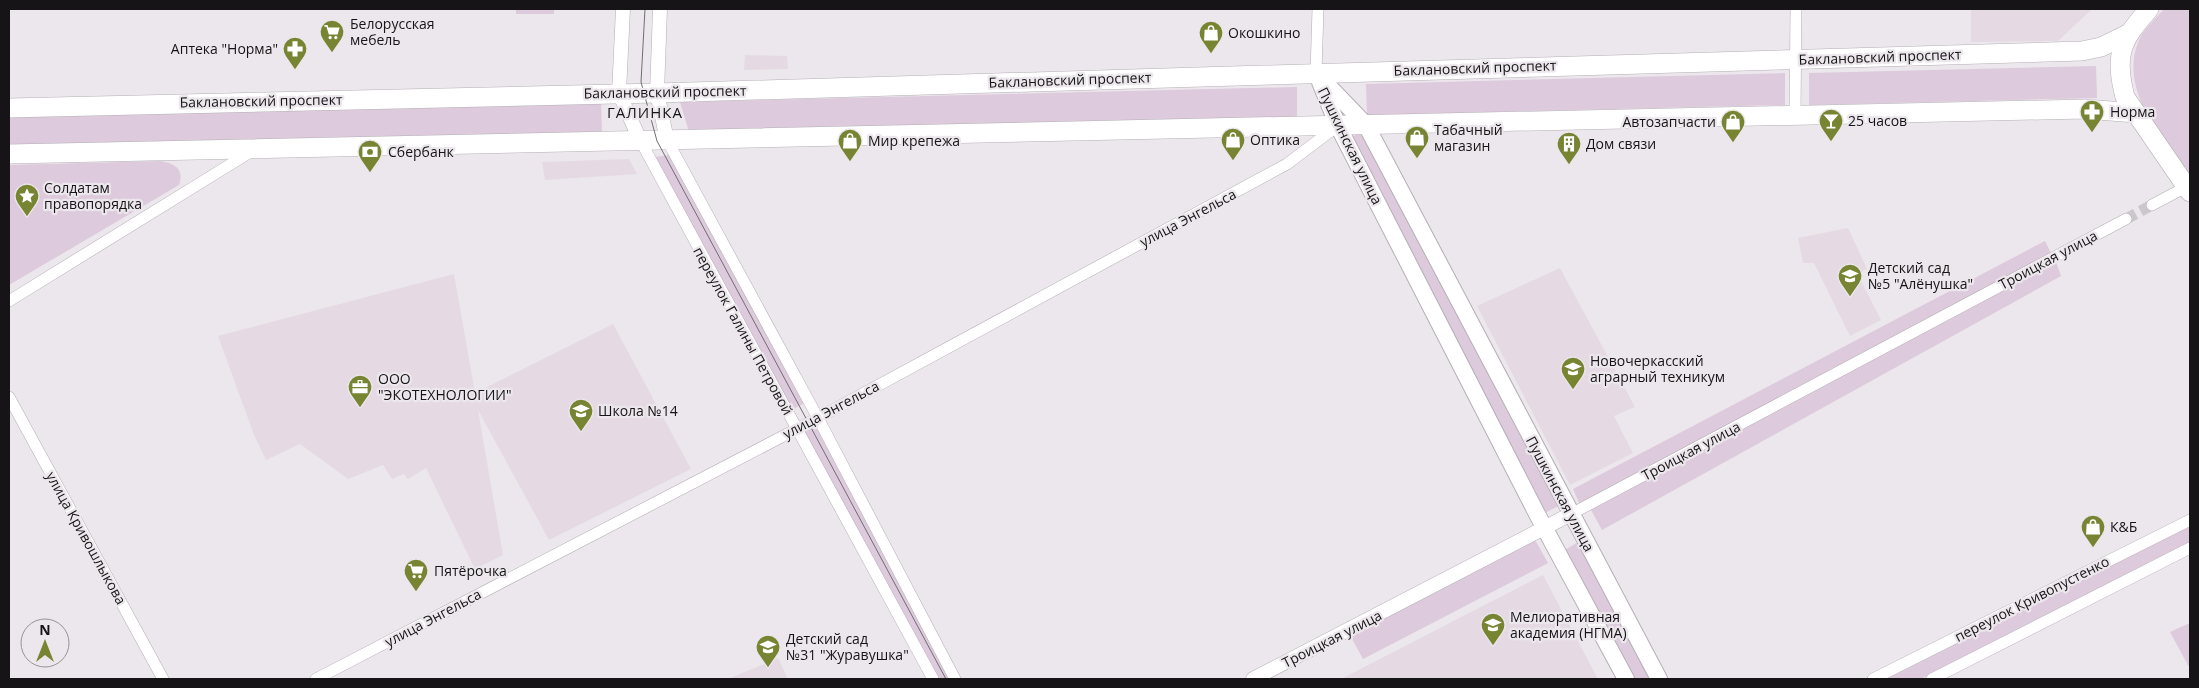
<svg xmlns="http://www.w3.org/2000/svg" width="2199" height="688" font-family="'Open Sans',sans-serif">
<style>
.built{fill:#e5dae4}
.green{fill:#ddcadc}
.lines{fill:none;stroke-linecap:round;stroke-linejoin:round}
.minor-tunnel{stroke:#ccc7cc;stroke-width:11;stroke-dasharray:11 5.5;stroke-linecap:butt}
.minor-casing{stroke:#b4afb4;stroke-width:12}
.tertiary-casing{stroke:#b4afb4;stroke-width:15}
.secondary-casing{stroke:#b4afb4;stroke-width:18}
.primary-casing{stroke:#b4afb4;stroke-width:20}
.minor{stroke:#fff;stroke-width:11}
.tertiary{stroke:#fff;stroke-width:14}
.secondary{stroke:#fff;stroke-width:16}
.primary{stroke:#fff;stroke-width:19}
.tram{stroke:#716e71;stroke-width:1}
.labels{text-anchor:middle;stroke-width:4.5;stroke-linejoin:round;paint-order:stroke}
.poi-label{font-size:14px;fill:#161416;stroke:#ece7ec;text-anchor:start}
.street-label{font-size:14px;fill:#161416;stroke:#ece7ec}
.neighbourhood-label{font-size:15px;letter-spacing:1px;fill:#161416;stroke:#ece7ec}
</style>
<rect width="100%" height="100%" fill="#ece7ec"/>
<g class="built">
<polygon points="1971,9 2092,9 2058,41 1971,42"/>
<polygon points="745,55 787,56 788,69 744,70"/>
<polygon points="629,159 637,174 545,180 542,162"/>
<polygon points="1848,228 1867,269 1857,273 1881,320 1850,336 1814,263 1803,263 1798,238"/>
<polygon points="1560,268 1635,407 1614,416 1633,453 1570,485 1477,306"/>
<polygon points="454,274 475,393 613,324 691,469 549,540 478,410 503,555 475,569 426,468 408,479 404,474 392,479 383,465 348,479 300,444 266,460 254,435 218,336"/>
<polygon points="1543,575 1598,679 1341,679 1467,614"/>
<polygon points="778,658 788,679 728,679"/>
</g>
<g class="green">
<rect x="516" y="9" width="38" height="5"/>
<path d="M2164,9H2190V179C2164,141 2116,88 2140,38C2145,28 2156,18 2164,9Z"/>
<polygon points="2096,66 2097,98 1809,105 1809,73"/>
<polygon points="1785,73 1785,105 1367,115 1366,84"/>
<polygon points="1297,87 1297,119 690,135 680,102"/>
<polygon points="601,102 602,134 9,146 9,115"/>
<polygon points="1364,131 1560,505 1545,513 1349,138"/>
<polygon points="670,155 805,403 791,410 655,157"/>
<path d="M160,161C174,163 185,169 179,185L9,285V165Z"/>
<polygon points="2045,241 2051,253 1580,505 1573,489"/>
<polygon points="2056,262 2061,276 1602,530 1591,510"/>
<polygon points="815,424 950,679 936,679 803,431"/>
<polygon points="2190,524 2190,544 1921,679 1886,679"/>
<polygon points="1534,538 1548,563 1363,659 1351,637 1361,627"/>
<polygon points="1580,541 1653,679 1632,679 1563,551"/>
<polygon points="2190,623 2190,669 2170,632"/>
</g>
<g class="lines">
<polyline class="minor-tunnel" points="2126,219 2152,205"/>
<defs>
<g id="minor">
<polyline points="1316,73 1318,9"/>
<polyline points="1795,115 1796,9"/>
<polyline points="640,140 933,679"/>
<polyline points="667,140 818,418 955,679"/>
<polyline points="2152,205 2186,187"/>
<polyline points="9,301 252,151"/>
<polyline points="9,397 163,679"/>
<polyline points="1571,514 2126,219"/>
<polyline points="316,679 818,418 1287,164 1336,127"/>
<polyline points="1873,679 2190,520"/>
<polyline points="1932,679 2190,548"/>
</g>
<g id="tertiary">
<polyline points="623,9 619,93 640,140"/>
<polyline points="660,9 657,93 667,140"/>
<polyline points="1253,679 1571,514"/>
</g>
<g id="secondary">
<polyline points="1316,73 1366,125 1659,679"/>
<polyline points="1320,82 1338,126 1537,514 1626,679"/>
</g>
<g id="primary">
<path d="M2149,9C2121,41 2114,54 2125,97L2190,192"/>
<polyline points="9,108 657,93 2082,51 2101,47 2128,34"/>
<polyline points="9,154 2085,109 2136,113"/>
</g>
</defs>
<use href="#minor" class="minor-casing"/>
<use href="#tertiary" class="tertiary-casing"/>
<use href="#secondary" class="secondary-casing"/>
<use href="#primary" class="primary-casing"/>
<use href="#minor" class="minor"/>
<use href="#tertiary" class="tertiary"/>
<use href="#secondary" class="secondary"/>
<use href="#primary" class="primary"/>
<polyline class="tram" points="645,9 641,82 657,141 946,679"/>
</g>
<defs>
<symbol id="supermarket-pin" viewBox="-11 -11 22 30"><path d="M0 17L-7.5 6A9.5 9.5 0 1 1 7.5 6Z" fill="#778432" stroke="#ece7ec"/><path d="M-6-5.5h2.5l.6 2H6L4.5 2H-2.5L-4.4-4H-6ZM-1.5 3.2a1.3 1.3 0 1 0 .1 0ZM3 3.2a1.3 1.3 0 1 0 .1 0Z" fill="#fff"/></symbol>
<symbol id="shop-pin" viewBox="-11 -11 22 30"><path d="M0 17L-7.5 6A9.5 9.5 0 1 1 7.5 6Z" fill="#778432" stroke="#ece7ec"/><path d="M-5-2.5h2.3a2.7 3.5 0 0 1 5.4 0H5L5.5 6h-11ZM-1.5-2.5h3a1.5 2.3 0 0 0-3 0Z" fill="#fff"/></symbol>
<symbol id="pharmacy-pin" viewBox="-11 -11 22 30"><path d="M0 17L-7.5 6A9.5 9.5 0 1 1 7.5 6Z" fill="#778432" stroke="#ece7ec"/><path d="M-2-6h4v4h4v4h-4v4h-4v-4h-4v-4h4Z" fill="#fff"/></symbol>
<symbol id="bar-pin" viewBox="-11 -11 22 30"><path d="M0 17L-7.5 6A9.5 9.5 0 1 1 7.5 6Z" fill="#778432" stroke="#ece7ec"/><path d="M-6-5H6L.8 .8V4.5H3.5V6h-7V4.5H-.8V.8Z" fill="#fff"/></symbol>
<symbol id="building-pin" viewBox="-11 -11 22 30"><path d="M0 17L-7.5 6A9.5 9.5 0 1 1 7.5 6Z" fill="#778432" stroke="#ece7ec"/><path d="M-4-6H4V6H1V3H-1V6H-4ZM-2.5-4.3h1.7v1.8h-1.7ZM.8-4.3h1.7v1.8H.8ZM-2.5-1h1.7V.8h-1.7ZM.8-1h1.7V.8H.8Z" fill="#fff"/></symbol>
<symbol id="bank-pin" viewBox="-11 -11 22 30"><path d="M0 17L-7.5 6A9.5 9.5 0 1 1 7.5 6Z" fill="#778432" stroke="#ece7ec"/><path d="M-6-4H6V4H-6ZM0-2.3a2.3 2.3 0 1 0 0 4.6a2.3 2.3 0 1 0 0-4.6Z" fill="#fff"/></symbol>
<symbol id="sight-pin" viewBox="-11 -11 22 30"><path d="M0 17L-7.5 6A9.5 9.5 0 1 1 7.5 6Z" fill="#778432" stroke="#ece7ec"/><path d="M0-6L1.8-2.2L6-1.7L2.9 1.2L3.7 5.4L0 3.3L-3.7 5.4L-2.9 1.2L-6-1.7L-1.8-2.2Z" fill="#fff"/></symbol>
<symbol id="school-pin" viewBox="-11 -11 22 30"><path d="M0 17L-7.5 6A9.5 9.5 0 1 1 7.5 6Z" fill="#778432" stroke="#ece7ec"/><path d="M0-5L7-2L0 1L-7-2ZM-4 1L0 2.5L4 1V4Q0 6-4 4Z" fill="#fff"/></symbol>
<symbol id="university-pin" viewBox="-11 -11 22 30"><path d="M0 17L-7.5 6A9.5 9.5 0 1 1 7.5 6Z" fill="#778432" stroke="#ece7ec"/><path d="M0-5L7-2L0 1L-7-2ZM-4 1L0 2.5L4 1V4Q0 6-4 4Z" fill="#fff"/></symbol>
<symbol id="office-pin" viewBox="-11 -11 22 30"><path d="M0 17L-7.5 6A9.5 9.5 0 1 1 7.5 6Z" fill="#778432" stroke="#ece7ec"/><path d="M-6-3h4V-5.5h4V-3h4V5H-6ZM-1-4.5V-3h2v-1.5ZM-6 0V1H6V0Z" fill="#fff"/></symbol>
</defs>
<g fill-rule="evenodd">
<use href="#supermarket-pin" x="318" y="18" width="28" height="38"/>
<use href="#shop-pin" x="1197" y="19" width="28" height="38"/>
<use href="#pharmacy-pin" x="281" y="35" width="28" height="38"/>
<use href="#pharmacy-pin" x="2078" y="98" width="28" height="38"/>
<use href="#bar-pin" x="1817" y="107" width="28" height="38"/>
<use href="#shop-pin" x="1719" y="108" width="28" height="38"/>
<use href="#shop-pin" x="1403" y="124" width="28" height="38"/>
<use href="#shop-pin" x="1219" y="126" width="28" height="38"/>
<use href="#shop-pin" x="836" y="127" width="28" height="38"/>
<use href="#building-pin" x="1555" y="130" width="28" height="38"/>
<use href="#bank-pin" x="356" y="138" width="28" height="38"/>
<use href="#sight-pin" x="13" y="182" width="28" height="38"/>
<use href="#school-pin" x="1836" y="262" width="28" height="38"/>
<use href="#university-pin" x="1559" y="355" width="28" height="38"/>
<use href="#office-pin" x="346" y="373" width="28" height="38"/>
<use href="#school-pin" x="567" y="397" width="28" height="38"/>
<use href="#shop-pin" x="2079" y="513" width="28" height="38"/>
<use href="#supermarket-pin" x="402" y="557" width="28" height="38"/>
<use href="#university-pin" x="1479" y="611" width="28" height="38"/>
<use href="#school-pin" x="754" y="633" width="28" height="38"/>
</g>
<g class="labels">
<g class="poi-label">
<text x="350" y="29">Белорусская<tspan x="350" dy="16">мебель</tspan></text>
<text x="1228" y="38">Окошкино</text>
<text x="278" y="54" text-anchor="end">Аптека "Норма"</text>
<text x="2110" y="117">Норма</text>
<text x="1848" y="126">25 часов</text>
<text x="1716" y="127" text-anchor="end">Автозапчасти</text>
<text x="1434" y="135">Табачный<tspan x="1434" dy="16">магазин</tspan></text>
<text x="1250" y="145">Оптика</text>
<text x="868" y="146">Мир крепежа</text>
<text x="1586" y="149">Дом связи</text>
<text x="388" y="157">Сбербанк</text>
<text x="44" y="193">Солдатам<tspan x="44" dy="16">правопорядка</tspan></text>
<text x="1868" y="273">Детский сад<tspan x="1868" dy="16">№5 "Алёнушка"</tspan></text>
<text x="1590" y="366">Новочеркасский<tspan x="1590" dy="16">аграрный техникум</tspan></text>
<text x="378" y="384">ООО<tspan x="378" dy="16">"ЭКОТЕХНОЛОГИИ"</tspan></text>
<text x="598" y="416">Школа №14</text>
<text x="2110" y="532">К&amp;Б</text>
<text x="434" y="576">Пятёрочка</text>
<text x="1510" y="622">Мелиоративная<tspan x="1510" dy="16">академия (НГМА)</tspan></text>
<text x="786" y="644">Детский сад<tspan x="786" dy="16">№31 "Журавушка"</tspan></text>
</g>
<g class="street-label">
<text transform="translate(1880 57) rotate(-2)" y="5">Баклановский проспект</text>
<text transform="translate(1475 68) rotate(-2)" y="5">Баклановский проспект</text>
<text transform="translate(1070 80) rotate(-2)" y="5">Баклановский проспект</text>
<text transform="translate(665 92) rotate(-1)" y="5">Баклановский проспект</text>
<text transform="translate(261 101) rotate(-1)" y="5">Баклановский проспект</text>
<text transform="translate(1350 146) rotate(64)" y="5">Пушкинская улица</text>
<text transform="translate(1188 218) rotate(-28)" y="5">улица Энгельса</text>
<text transform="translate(2048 260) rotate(-28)" y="5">Троицкая улица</text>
<text transform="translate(743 331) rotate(61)" y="5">переулок Галины Петровой</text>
<text transform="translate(831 410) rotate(-28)" y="5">улица Энгельса</text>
<text transform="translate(1691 451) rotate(-28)" y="5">Троицкая улица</text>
<text transform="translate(1560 494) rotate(62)" y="5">Пушкинская улица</text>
<text transform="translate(86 538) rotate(61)" y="5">улица Кривошлыкова</text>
<text transform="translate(2032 599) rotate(-27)" y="5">переулок Кривопустенко</text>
<text transform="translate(433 618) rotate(-28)" y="5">улица Энгельса</text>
<text transform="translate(1332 639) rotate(-27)" y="5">Троицкая улица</text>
</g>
<g class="neighbourhood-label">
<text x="645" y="118">ГАЛИНКА</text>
</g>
</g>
<rect width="2199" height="688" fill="none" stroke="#161416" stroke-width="20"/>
<g transform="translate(45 643)"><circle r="24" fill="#ece7ec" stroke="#969396"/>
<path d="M0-4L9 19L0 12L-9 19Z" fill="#778432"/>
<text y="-8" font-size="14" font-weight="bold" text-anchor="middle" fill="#161416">N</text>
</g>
</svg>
